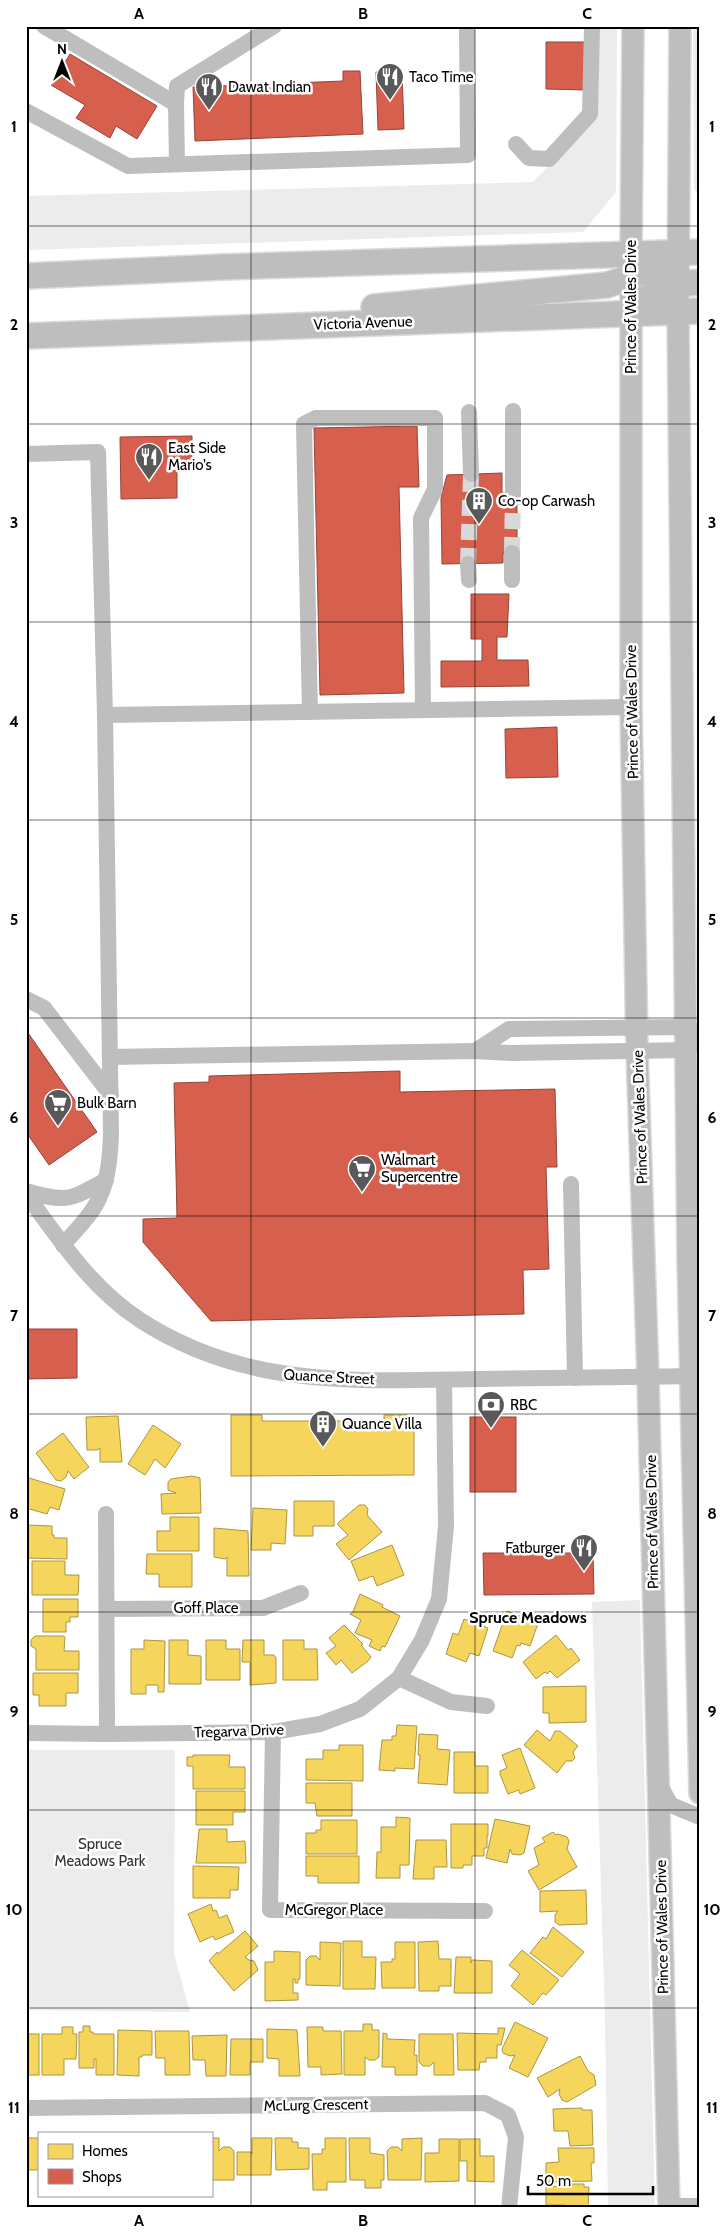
<svg xmlns="http://www.w3.org/2000/svg" width="726" height="2234" font-family="Cabin,sans-serif">
<style>
.green{fill:#ececec}
.homes{fill:#f6d55c;stroke:#ac9540}
.shops{fill:#d6604d;stroke:#964336}
.lines{fill:none;stroke-linecap:round;stroke-linejoin:round}
.minor-tunnel{stroke:#d9d9d9;stroke-width:16;stroke-dasharray:16 8;stroke-linecap:butt}
.major-casing{stroke:#dbdbdb;stroke-width:24}
.highway-casing{stroke:#dbdbdb;stroke-width:28}
.minor{stroke:#bebebe;stroke-width:16}
.major{stroke:#bebebe;stroke-width:21}
.highway{stroke:#bebebe;stroke-width:25}
.grid{fill:none;stroke:#000;stroke-width:1;stroke-opacity:0.55}
.labels{text-anchor:middle;stroke-width:5;stroke-linejoin:round;paint-order:stroke}
.poi-label{font-size:15px;fill:#000;stroke:#fff;text-anchor:start}
.street-label{font-size:15px;fill:#000;stroke:#fff}
.park-label{font-size:15px;fill:#333;stroke:#fff}
.neighbourhood-label{font-size:16px;font-weight:bold;fill:#000;stroke:#fff}
.neatline{fill:none;stroke:#000;stroke-width:2}
.grid-label{font-size:16px;text-anchor:middle;font-weight:bold;fill:#000}
</style>
<rect width="100%" height="100%" fill="#fff"/>
<g class="green">
<polygon points="597,26 617,26 616,192 583,232 26,250 26,196 533,182 596,117"/>
<polygon points="693,26 700,26 700,195 694,189"/>
<polygon points="640,1600 655,2208 608,2208 605,2016 592,1602"/>
<polygon points="26,1750 175,1750 174,1954 190,2012 26,2010"/>
</g>
<g class="homes">
<polygon points="231,1415 262,1415 262,1421 384,1421 384,1415 414,1415 414,1475 231,1476"/>
<polygon points="118,1416 122,1462 100,1462 100,1448 97,1450 87,1450 86,1417"/>
<polygon points="153,1425 181,1444 165,1468 155,1459 145,1475 128,1464"/>
<polygon points="63,1433 89,1467 74,1479 68,1471 66,1477 61,1481 56,1480 36,1453"/>
<polygon points="192,1476 200,1478 201,1513 162,1514 161,1494 176,1493 168,1490 168,1482 171,1479"/>
<polygon points="26,1477 65,1489 59,1510 50,1507 47,1514 26,1508"/>
<polygon points="294,1501 334,1501 334,1526 313,1526 313,1536 294,1536"/>
<polygon points="359,1505 365,1505 368,1509 367,1515 382,1532 349,1560 336,1544 348,1535 338,1525 338,1523"/>
<polygon points="253,1508 287,1510 285,1544 271,1543 271,1550 251,1550"/>
<polygon points="170,1517 199,1517 199,1551 157,1551 157,1531 170,1531"/>
<polygon points="26,1525 52,1526 52,1535 54,1535 54,1538 67,1538 67,1559 26,1558"/>
<polygon points="214,1528 248,1531 249,1576 227,1576 227,1557 225,1559 214,1557"/>
<polygon points="392,1545 404,1575 377,1586 373,1576 359,1581 351,1561"/>
<polygon points="147,1554 192,1554 192,1587 159,1587 159,1574 146,1574"/>
<polygon points="32,1561 65,1561 65,1575 79,1575 78,1595 32,1595"/>
<polygon points="360,1594 383,1605 382,1607 400,1616 385,1647 382,1646 380,1651 369,1646 372,1640 355,1633 361,1620 350,1614 353,1612"/>
<polygon points="43,1599 78,1599 78,1617 70,1617 70,1622 66,1622 66,1632 43,1632"/>
<polygon points="507,1611 525,1618 526,1613 540,1618 530,1646 521,1643 520,1646 517,1645 512,1658 493,1651"/>
<polygon points="478,1617 483,1620 483,1626 488,1628 479,1656 470,1653 466,1662 446,1654 453,1633 458,1635 464,1619 473,1622 474,1618"/>
<polygon points="344,1625 363,1644 361,1645 371,1657 368,1661 352,1673 341,1660 336,1665 326,1653 336,1646 329,1638"/>
<polygon points="556,1635 568,1650 571,1648 580,1660 557,1678 550,1671 547,1674 545,1672 536,1679 523,1662"/>
<polygon points="35,1636 64,1636 65,1638 64,1651 79,1651 79,1670 36,1670 36,1649 31,1646 31,1640"/>
<polygon points="144,1640 165,1641 164,1692 158,1692 158,1685 146,1685 146,1694 131,1694 131,1649 144,1649"/>
<polygon points="169,1640 188,1640 188,1655 201,1656 201,1684 169,1684"/>
<polygon points="206,1640 226,1640 226,1649 240,1649 240,1680 206,1680"/>
<polygon points="243,1640 264,1640 264,1655 274,1655 276,1658 276,1683 250,1685 250,1662 242,1662"/>
<polygon points="283,1640 304,1640 304,1649 317,1649 318,1680 283,1680"/>
<polygon points="33,1673 78,1673 78,1693 66,1693 66,1706 39,1706 39,1695 33,1695"/>
<polygon points="586,1686 586,1722 549,1723 549,1713 543,1713 543,1687"/>
<polygon points="397,1725 417,1726 414,1769 395,1768 395,1771 379,1770 382,1740 392,1740 392,1736 396,1736"/>
<polygon points="537,1730 550,1741 555,1731 560,1731 578,1746 573,1752 575,1758 572,1761 566,1761 557,1773 524,1745"/>
<polygon points="419,1734 438,1735 437,1749 450,1750 447,1785 418,1783 420,1755 418,1755"/>
<polygon points="339,1745 363,1745 363,1781 306,1780 306,1759 323,1759 323,1750 339,1750"/>
<polygon points="520,1748 535,1788 520,1794 519,1790 508,1794 500,1774 500,1771 507,1768 502,1755"/>
<polygon points="454,1752 475,1752 475,1766 488,1766 488,1793 454,1793"/>
<polygon points="193,1755 230,1755 229,1767 245,1767 245,1789 193,1789 193,1766 187,1766 187,1757 193,1757"/>
<polygon points="306,1783 352,1783 352,1816 317,1816 315,1803 306,1803"/>
<polygon points="196,1791 245,1791 245,1812 233,1812 233,1825 196,1825"/>
<polygon points="396,1817 410,1818 409,1865 400,1865 400,1878 376,1878 377,1852 381,1852 381,1827 396,1827"/>
<polygon points="495,1819 530,1826 524,1853 520,1855 512,1854 510,1849 507,1863 486,1858"/>
<polygon points="321,1820 357,1820 357,1854 306,1854 306,1833 316,1833 316,1830 321,1830"/>
<polygon points="451,1824 488,1824 488,1836 487,1836 487,1848 484,1848 484,1856 472,1856 472,1865 463,1865 463,1868 451,1868"/>
<polygon points="199,1829 227,1829 227,1842 245,1841 246,1863 196,1863"/>
<polygon points="553,1832 556,1835 558,1834 567,1837 569,1841 567,1849 577,1867 539,1890 528,1871 539,1865 534,1848 545,1842 542,1838"/>
<polygon points="416,1840 446,1840 447,1867 434,1867 434,1879 413,1879"/>
<polygon points="306,1856 359,1856 359,1883 318,1883 318,1876 306,1876"/>
<polygon points="193,1866 239,1867 238,1890 230,1890 230,1898 193,1898"/>
<polygon points="586,1890 587,1924 559,1925 555,1922 555,1915 558,1911 540,1912 540,1891"/>
<polygon points="211,1904 213,1911 216,1910 219,1918 227,1915 234,1932 215,1940 213,1936 200,1942 188,1914"/>
<polygon points="553,1927 584,1952 562,1977 530,1953 543,1937 546,1939"/>
<polygon points="245,1931 258,1946 245,1957 249,1960 254,1961 258,1970 234,1991 209,1961 217,1952 218,1954"/>
<polygon points="343,1941 362,1941 362,1957 376,1957 375,1989 343,1989"/>
<polygon points="438,1941 439,1959 451,1959 451,1986 439,1986 439,1991 419,1991 418,1942"/>
<polygon points="320,1942 341,1943 340,1986 306,1985 306,1960 310,1956 316,1956 320,1960"/>
<polygon points="395,1942 415,1942 415,1988 382,1988 381,1962 392,1962 392,1959 395,1959"/>
<polygon points="522,1950 559,1980 546,1995 543,1993 533,2005 511,1986 520,1974 509,1965"/>
<polygon points="274,1951 300,1952 300,1979 298,1979 298,1983 295,1983 295,1979 293,1979 293,1993 298,1993 298,2000 265,2001 265,1962 274,1962"/>
<polygon points="456,1957 471,1957 471,1963 472,1960 492,1961 492,1993 454,1993"/>
<polygon points="515,2022 548,2038 528,2077 509,2068 515,2055 510,2056 503,2053 502,2049"/>
<polygon points="363,2024 372,2024 372,2030 379,2030 379,2057 375,2060 369,2060 365,2057 365,2075 344,2075 344,2031 363,2031"/>
<polygon points="83,2026 90,2026 90,2032 93,2032 93,2034 114,2034 114,2075 96,2075 96,2059 94,2059 94,2068 79,2068 79,2032 83,2032"/>
<polygon points="62,2027 73,2027 73,2034 77,2034 76,2059 64,2059 64,2075 42,2075 42,2034 62,2034"/>
<polygon points="307,2027 323,2027 323,2031 341,2031 342,2074 321,2075 321,2067 308,2067"/>
<polygon points="498,2028 505,2028 501,2045 497,2045 497,2058 486,2058 486,2062 480,2062 479,2070 458,2070 457,2033 498,2034"/>
<polygon points="267,2029 297,2030 300,2076 279,2076 279,2059 267,2058"/>
<polygon points="118,2030 152,2031 152,2055 142,2055 142,2057 139,2057 139,2076 117,2075"/>
<polygon points="155,2031 189,2031 190,2075 165,2075 165,2058 156,2058"/>
<polygon points="383,2033 387,2034 387,2039 415,2040 414,2055 417,2055 417,2075 395,2075 395,2067 382,2067"/>
<rect x="26" y="2034" width="13" height="41"/>
<polygon points="419,2034 453,2034 454,2075 434,2075 434,2062 430,2066 423,2066 419,2062"/>
<polygon points="227,2035 226,2076 206,2076 205,2060 193,2060 192,2036"/>
<polygon points="231,2039 263,2039 263,2062 250,2062 250,2075 230,2075"/>
<polygon points="580,2056 588,2071 594,2075 596,2085 567,2102 562,2100 559,2094 560,2089 548,2097 537,2078"/>
<polygon points="582,2108 582,2110 592,2110 593,2145 570,2146 568,2131 554,2131 553,2109"/>
<rect x="26" y="2138" width="13" height="32"/>
<polygon points="211,2138 219,2138 219,2151 223,2147 230,2147 234,2151 234,2180 211,2180"/>
<polygon points="252,2138 272,2138 271,2175 237,2175 237,2152 251,2152 252,2154"/>
<polygon points="275,2138 292,2138 292,2142 298,2142 298,2148 309,2148 309,2169 276,2170"/>
<polygon points="325,2138 346,2138 346,2182 327,2182 327,2190 313,2190 312,2154 322,2154 322,2149 325,2149"/>
<polygon points="349,2138 370,2138 370,2153 384,2155 384,2180 381,2180 381,2188 365,2188 365,2180 350,2180"/>
<polygon points="422,2138 421,2180 388,2180 387,2151 391,2147 398,2147 402,2151 402,2139"/>
<polygon points="439,2139 459,2139 459,2181 425,2182 425,2153 439,2153"/>
<polygon points="460,2139 480,2139 480,2156 494,2156 494,2182 467,2181 467,2161 460,2161"/>
<polygon points="558,2148 594,2148 594,2163 591,2163 592,2181 546,2182 546,2163 559,2162"/>
<polygon points="572,2184 584,2184 584,2187 589,2187 588,2208 565,2208 565,2205 546,2205 546,2186 572,2187"/>
</g>
<g class="shops">
<polygon points="546,42 587,42 586,90 546,89"/>
<polygon points="70,54 157,106 137,139 116,126 110,138 76,118 85,105 51,85"/>
<polygon points="343,71 360,71 363,134 195,141 193,87 343,81"/>
<polygon points="402,71 404,129 378,130 376,72"/>
<polygon points="417,426 419,487 399,487 404,693 320,695 314,428"/>
<polygon points="192,436 192,465 177,465 177,498 121,499 120,437"/>
<polygon points="502,473 502,493 517,493 517,553 503,553 503,563 442,564 441,498 447,475"/>
<polygon points="471,594 509,594 507,637 497,637 497,660 528,660 529,686 441,687 441,661 482,661 482,639 471,639"/>
<polygon points="557,727 558,777 506,778 505,729"/>
<polygon points="26,1030 97,1132 49,1165 26,1132"/>
<polygon points="400,1071 400,1092 555,1089 557,1167 546,1167 549,1269 523,1270 524,1314 211,1321 143,1242 143,1219 177,1218 174,1083 209,1082 209,1076"/>
<polygon points="26,1329 77,1329 77,1378 26,1379"/>
<rect x="470" y="1417" width="46" height="75"/>
<polygon points="483,1553 593,1553 594,1594 484,1595"/>
</g>
<g class="lines">
<g class="minor-tunnel">
<polyline points="512,553 513,493"/>
<polyline points="468,564 471,474"/>
</g>
<defs>
<g id="major">
<polyline points="633,26 631,254 631,707 637,1050 648,1377 669,2208"/>
<polyline points="680,26 678,311 688,1258 700,1793"/>
</g>
<g id="highway">
<polyline points="26,276 223,267 700,252"/>
<path d="M374,307L607,285C632,277 654,268 676,255"/>
<polyline points="631,313 657,290 679,284 700,282"/>
<polyline points="26,336 700,311"/>
</g>
</defs>
<use href="#major" class="major-casing"/>
<use href="#highway" class="highway-casing"/>
<g class="minor">
<polyline points="44,26 176,104 177,164"/>
<polyline points="176,104 177,86 274,26"/>
<polyline points="26,111 128,166 468,155 467,26"/>
<polyline points="516,144 529,158 549,159 590,114 592,26"/>
<polyline points="513,411 513,493"/>
<polyline points="469,412 471,474"/>
<path d="M26,454L98,452L105,715L111,1134C110,1159 108,1185 95,1206C87,1220 73,1233 63,1245"/>
<polyline points="512,553 512,580"/>
<polyline points="468,564 469,580"/>
<polyline points="310,712 304,424 316,418 435,418 435,489 421,518 423,710"/>
<polyline points="105,715 631,707"/>
<polyline points="26,999 44,1008 111,1095"/>
<polyline points="475,1051 509,1029 686,1027 695,1031"/>
<polyline points="110,1057 475,1051 512,1053 687,1050 700,1041"/>
<polyline points="571,1184 575,1378"/>
<path d="M26,1191C66,1203 70,1200 106,1180"/>
<path d="M26,1194C60,1240 91,1288 140,1320C246,1389 358,1381 480,1379C553,1378 627,1377 700,1376"/>
<polyline points="106,1514 107,1734"/>
<polyline points="107,1609 263,1608 301,1593"/>
<polyline points="399,1678 451,1702 487,1706"/>
<polyline points="273,1732 270,1910 485,1911"/>
<polyline points="26,1733 107,1734 273,1732 320,1724 360,1709 399,1678 422,1640 439,1599 446,1526 444,1380"/>
<polyline points="659,1784 671,1805 700,1817"/>
<polyline points="26,2108 485,2103 508,2115 516,2137 509,2208"/>
<polyline points="669,2206 700,2206"/>
</g>
<use href="#major" class="major"/>
<use href="#highway" class="highway"/>
</g>
<path class="grid" d="M251,26V2208M475,26V2208M26,226H700M26,424H700M26,622H700M26,820H700M26,1018H700M26,1216H700M26,1414H700M26,1612H700M26,1810H700M26,2008H700"/>
<defs>
<symbol id="restaurant-pin" viewBox="-11 -11 22 30"><path d="M0 17L-7.5 6A9.5 9.5 0 1 1 7.5 6Z" fill="#595959" stroke="#fff"/><path d="M-5-6h1v4h1v-4h1v4h1v-4h1v5L-1.5 .5V6h-2V.5L-5-1ZM5-6V6H3V1.5H1.5Q1.5-4 5-6Z" fill="#fff"/></symbol>
<symbol id="building-pin" viewBox="-11 -11 22 30"><path d="M0 17L-7.5 6A9.5 9.5 0 1 1 7.5 6Z" fill="#595959" stroke="#fff"/><path d="M-4-6H4V6H1V3H-1V6H-4ZM-2.5-4.3h1.7v1.8h-1.7ZM.8-4.3h1.7v1.8H.8ZM-2.5-1h1.7V.8h-1.7ZM.8-1h1.7V.8H.8Z" fill="#fff"/></symbol>
<symbol id="supermarket-pin" viewBox="-11 -11 22 30"><path d="M0 17L-7.5 6A9.5 9.5 0 1 1 7.5 6Z" fill="#595959" stroke="#fff"/><path d="M-6-5.5h2.5l.6 2H6L4.5 2H-2.5L-4.4-4H-6ZM-1.5 3.2a1.3 1.3 0 1 0 .1 0ZM3 3.2a1.3 1.3 0 1 0 .1 0Z" fill="#fff"/></symbol>
<symbol id="bank-pin" viewBox="-11 -11 22 30"><path d="M0 17L-7.5 6A9.5 9.5 0 1 1 7.5 6Z" fill="#595959" stroke="#fff"/><path d="M-6-4H6V4H-6ZM0-2.3a2.3 2.3 0 1 0 0 4.6a2.3 2.3 0 1 0 0-4.6Z" fill="#fff"/></symbol>
</defs>
<g fill-rule="evenodd">
<use href="#restaurant-pin" x="374" y="61" width="32" height="43"/>
<use href="#restaurant-pin" x="193" y="71" width="32" height="43"/>
<use href="#restaurant-pin" x="133" y="441" width="32" height="43"/>
<use href="#building-pin" x="463" y="485" width="32" height="43"/>
<use href="#supermarket-pin" x="42" y="1087" width="32" height="43"/>
<use href="#supermarket-pin" x="346" y="1153" width="32" height="43"/>
<use href="#bank-pin" x="475" y="1389" width="32" height="43"/>
<use href="#building-pin" x="307" y="1408" width="32" height="43"/>
<use href="#restaurant-pin" x="568" y="1532" width="32" height="43"/>
</g>
<g class="labels">
<g class="poi-label">
<text x="409" y="82">Taco Time</text>
<text x="228" y="92">Dawat Indian</text>
<text x="168" y="453">East Side<tspan x="168" dy="17">Mario's</tspan></text>
<text x="498" y="506">Co-op Carwash</text>
<text x="77" y="1108">Bulk Barn</text>
<text x="381" y="1165">Walmart<tspan x="381" dy="17">Supercentre</tspan></text>
<text x="510" y="1410">RBC</text>
<text x="342" y="1429">Quance Villa</text>
<text x="565" y="1553" text-anchor="end">Fatburger</text>
</g>
<g class="street-label">
<text transform="translate(631 307) rotate(-90)" y="5">Prince of Wales Drive</text>
<text transform="translate(363 323) rotate(-2)" y="5">Victoria Avenue</text>
<text transform="translate(632 712) rotate(-91)" y="5">Prince of Wales Drive</text>
<text transform="translate(640 1117) rotate(-92)" y="5">Prince of Wales Drive</text>
<text transform="translate(329 1377) rotate(3)" y="5">Quance Street</text>
<text transform="translate(652 1522) rotate(-91)" y="5">Prince of Wales Drive</text>
<text x="206" y="1613">Goff Place</text>
<text transform="translate(239 1731) rotate(-2)" y="5">Tregarva Drive</text>
<text x="334" y="1915">McGregor Place</text>
<text transform="translate(662 1927) rotate(-91)" y="5">Prince of Wales Drive</text>
<text transform="translate(316 2105) rotate(-1)" y="5">McLurg Crescent</text>
</g>
<g class="park-label">
<text x="100" y="1849">Spruce<tspan x="100" dy="17">Meadows Park</tspan></text>
</g>
<g class="neighbourhood-label">
<text x="528" y="1623">Spruce Meadows</text>
</g>
</g>
<rect width="726" height="2234" fill="none" stroke="#ffffff" stroke-width="55"/>
<rect x="38" y="2132" width="175" height="65" fill="#ffffff" stroke="#999999"/>
<rect x="48" y="2144" width="25" height="15" fill="#f6d55c" stroke="#999999"/>
<text x="82" y="2156" font-size="15" fill="#000000">Homes</text>
<rect x="48" y="2169" width="25" height="15" fill="#d6604d" stroke="#999999"/>
<text x="82" y="2182" font-size="15" fill="#000000">Shops</text>
<g transform="translate(62 62)" stroke="#ffffff" stroke-width="4" paint-order="stroke">
<path d="M0-4L9 19L0 12L-9 19Z" fill="#000000"/>
<text y="-8" font-size="14" font-weight="bold" text-anchor="middle" fill="#000000">N</text>
</g>
<path d="M528 2186v8h125v-8" fill="none" stroke="#000000" stroke-width="2.5"/>
<text x="536" y="2186" font-size="15" fill="#000000" stroke="#ffffff" stroke-width="4" paint-order="stroke">50 m</text>
<rect x="28" y="28" width="670" height="2178" class="neatline"/>
<g class="grid-label">
<text x="139" y="19">A</text>
<text x="363" y="19">B</text>
<text x="587" y="19">C</text>
<text x="14" y="132">1</text>
<text x="712" y="132">1</text>
<text x="14" y="330">2</text>
<text x="712" y="330">2</text>
<text x="14" y="528">3</text>
<text x="712" y="528">3</text>
<text x="14" y="727">4</text>
<text x="712" y="727">4</text>
<text x="14" y="925">5</text>
<text x="712" y="925">5</text>
<text x="14" y="1123">6</text>
<text x="712" y="1123">6</text>
<text x="14" y="1321">7</text>
<text x="712" y="1321">7</text>
<text x="14" y="1519">8</text>
<text x="712" y="1519">8</text>
<text x="14" y="1717">9</text>
<text x="712" y="1717">9</text>
<text x="14" y="1915">10</text>
<text x="712" y="1915">10</text>
<text x="14" y="2113">11</text>
<text x="712" y="2113">11</text>
<text x="139" y="2226">A</text>
<text x="363" y="2226">B</text>
<text x="587" y="2226">C</text>
</g>
</svg>
